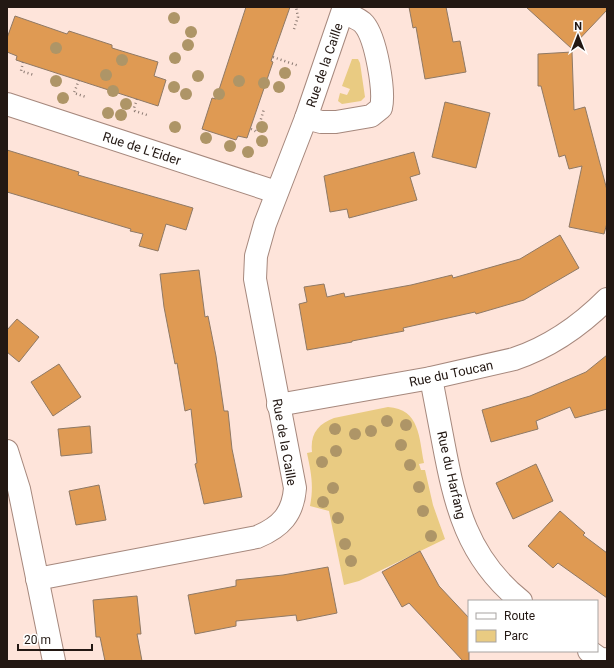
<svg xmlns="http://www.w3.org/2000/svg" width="614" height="668" font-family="Roboto,sans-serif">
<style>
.green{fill:#e9cb82}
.building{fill:#df9a53;stroke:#8f7965}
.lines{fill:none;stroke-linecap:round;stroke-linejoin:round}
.minor-casing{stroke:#a6887d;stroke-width:24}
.tertiary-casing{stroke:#a6887d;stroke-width:24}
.path{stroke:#8b7971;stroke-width:2.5;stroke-dasharray:1 3;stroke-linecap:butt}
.minor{stroke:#fff;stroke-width:22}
.tertiary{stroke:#fff;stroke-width:22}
.tree{fill:#ae9567}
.labels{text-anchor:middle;stroke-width:3;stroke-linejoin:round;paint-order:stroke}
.street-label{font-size:13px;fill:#231813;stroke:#fff}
</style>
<rect width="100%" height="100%" fill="#fee4da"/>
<g class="green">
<polygon points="352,59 358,59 360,63 365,97 361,101 342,104 338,101 340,93 347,95 350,89 342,86"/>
<path d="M388,407C420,409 419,438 424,463L419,464L421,470H425L433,505L445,539L359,581L344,585L329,511L310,506C314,486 311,472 307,453L312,452C310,434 318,424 334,418Z"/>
</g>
<g class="building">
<polygon points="246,7 290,7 271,61 273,62 247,138 238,136 236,140 202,129 212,98 216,99"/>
<polygon points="409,7 446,7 453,42 460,41 466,72 425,79 416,27 413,28"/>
<polygon points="526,7 607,7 607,10 571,48"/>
<polygon points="15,16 67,34 69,31 112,45 112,48 158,62 154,76 166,80 158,106 16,60 17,56 7,52 7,38"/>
<polygon points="572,52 574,110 585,107 607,190 607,223 604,234 569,227 582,166 569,169 565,155 559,157 541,86 538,86 538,54"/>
<polygon points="445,102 490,113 476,168 432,157"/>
<polygon points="7,150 79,172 78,175 193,208 186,230 166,224 158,251 139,246 143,234 130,231 131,229 7,192"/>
<polygon points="414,152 420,174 410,177 417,200 349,218 347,209 330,212 324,176"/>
<polygon points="560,235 579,268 524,300 476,314 475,312 403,328 404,331 352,341 352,342 307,350 299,304 307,302 304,287 324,284 327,297 344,293 345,297 411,285 452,275 453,278 520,259"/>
<polygon points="199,270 205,317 208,316 216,356 224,411 228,411 232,449 242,497 204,504 195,464 197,463 191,409 185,411 177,363 175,364 164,307 160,274"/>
<polygon points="17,319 39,337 19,362 7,352 7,330"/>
<polygon points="607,355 607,409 575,418 570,407 536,421 538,429 491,442 482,410 530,396 586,372"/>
<polygon points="59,364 81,397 53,416 31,382"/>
<polygon points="90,426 92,453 61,456 58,429"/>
<polygon points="536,464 553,501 513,519 496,483"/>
<polygon points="99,485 106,520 76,525 69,491"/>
<polygon points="560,511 585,533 583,535 607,553 607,598 558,563 553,568 528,546"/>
<polygon points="420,551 439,586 469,618 469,661 463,661 409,603 402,607 382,572"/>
<polygon points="328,567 337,613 297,621 296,615 236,621 236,626 195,634 188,595 236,586 236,580 283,575"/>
<polygon points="137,596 141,634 137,634 142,661 105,661 100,637 96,637 93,600"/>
</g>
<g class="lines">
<defs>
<g id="minor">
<polyline points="7,104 276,192"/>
<path d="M306,118L321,122H336L371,116L381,108C385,91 376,38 364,24C359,18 350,16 343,13"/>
<path d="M431,378C435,399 439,420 443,441C455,505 467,558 521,601"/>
<path d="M278,405L431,378L514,359C550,347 580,326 607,299"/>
<polyline points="7,451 19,489 54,661"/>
<path d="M37,579L257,537C281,527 293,514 295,488L255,279L256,256L265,224L306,118L344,7"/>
<polyline points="589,651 603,661"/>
</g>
<polyline id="tertiary" points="606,661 607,659"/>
</defs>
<use href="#minor" class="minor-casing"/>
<use href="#tertiary" class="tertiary-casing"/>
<g class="path">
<polyline points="294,29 298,17 296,7"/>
<polyline points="273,57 299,66"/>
<polyline points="23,62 21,71 34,75"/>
<polyline points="79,80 74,93 86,97"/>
<polyline points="137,99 134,108 135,111 147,115"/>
<polyline points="251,129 257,132 264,109"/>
</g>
<use href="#minor" class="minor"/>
<use href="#tertiary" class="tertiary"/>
</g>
<g class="tree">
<circle cx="174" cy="18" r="6"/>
<circle cx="191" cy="32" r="6"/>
<circle cx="188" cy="45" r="6"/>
<circle cx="56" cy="48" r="6"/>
<circle cx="175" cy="58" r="6"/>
<circle cx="122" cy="60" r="6"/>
<circle cx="285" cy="73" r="6"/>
<circle cx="106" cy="75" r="6"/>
<circle cx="198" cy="76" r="6"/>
<circle cx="56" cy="81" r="6"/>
<circle cx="239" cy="81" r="6"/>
<circle cx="264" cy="83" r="6"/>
<circle cx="174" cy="87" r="6"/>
<circle cx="279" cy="87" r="6"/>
<circle cx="113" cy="91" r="6"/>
<circle cx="186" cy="94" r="6"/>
<circle cx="219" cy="94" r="6"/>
<circle cx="63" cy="98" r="6"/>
<circle cx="126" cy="104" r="6"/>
<circle cx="108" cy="113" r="6"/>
<circle cx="121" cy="115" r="6"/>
<circle cx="175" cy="127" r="6"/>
<circle cx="262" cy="127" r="6"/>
<circle cx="206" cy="138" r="6"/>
<circle cx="262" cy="141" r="6"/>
<circle cx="230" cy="146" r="6"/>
<circle cx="248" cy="152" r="6"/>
<circle cx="387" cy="421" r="6"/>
<circle cx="406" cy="425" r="6"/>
<circle cx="335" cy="429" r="6"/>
<circle cx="371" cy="431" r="6"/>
<circle cx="355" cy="434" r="6"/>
<circle cx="401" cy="445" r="6"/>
<circle cx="336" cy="451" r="6"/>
<circle cx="322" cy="462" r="6"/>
<circle cx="410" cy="465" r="6"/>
<circle cx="419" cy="487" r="6"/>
<circle cx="333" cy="488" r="6"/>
<circle cx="323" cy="502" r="6"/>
<circle cx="423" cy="511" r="6"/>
<circle cx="338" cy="518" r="6"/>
<circle cx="431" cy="536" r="6"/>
<circle cx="345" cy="544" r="6"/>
<circle cx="351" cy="561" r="6"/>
</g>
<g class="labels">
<g class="street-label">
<text transform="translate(324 65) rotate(-71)" y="5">Rue de la Caille</text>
<text transform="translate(142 148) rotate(18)" y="5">Rue de L'Eider</text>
<text transform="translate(451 373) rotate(-12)" y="5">Rue du Toucan</text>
<text transform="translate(285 442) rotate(80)" y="5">Rue de la Caille</text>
<text transform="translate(452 475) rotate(77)" y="5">Rue du Harfang</text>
</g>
</g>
<rect width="614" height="668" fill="none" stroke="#231813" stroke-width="16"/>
<rect x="468" y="600" width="130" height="52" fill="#ffffff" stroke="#a7a3a1"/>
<rect x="476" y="613" width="20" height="6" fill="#ffffff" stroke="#a7a3a1"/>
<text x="504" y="620" font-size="12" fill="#231813">Route</text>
<rect x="476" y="630" width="20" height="12" fill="#e9cb82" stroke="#a7a3a1"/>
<text x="504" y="640" font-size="12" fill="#231813">Parc</text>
<g transform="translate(578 36)" stroke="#ffffff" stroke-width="3" paint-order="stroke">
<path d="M0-3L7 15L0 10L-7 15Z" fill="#231813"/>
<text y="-6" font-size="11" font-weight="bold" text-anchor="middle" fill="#231813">N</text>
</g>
<path d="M18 644v6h74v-6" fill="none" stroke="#231813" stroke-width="2"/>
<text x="24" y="644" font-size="12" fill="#231813" stroke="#ffffff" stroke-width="3" paint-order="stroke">20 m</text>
</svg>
